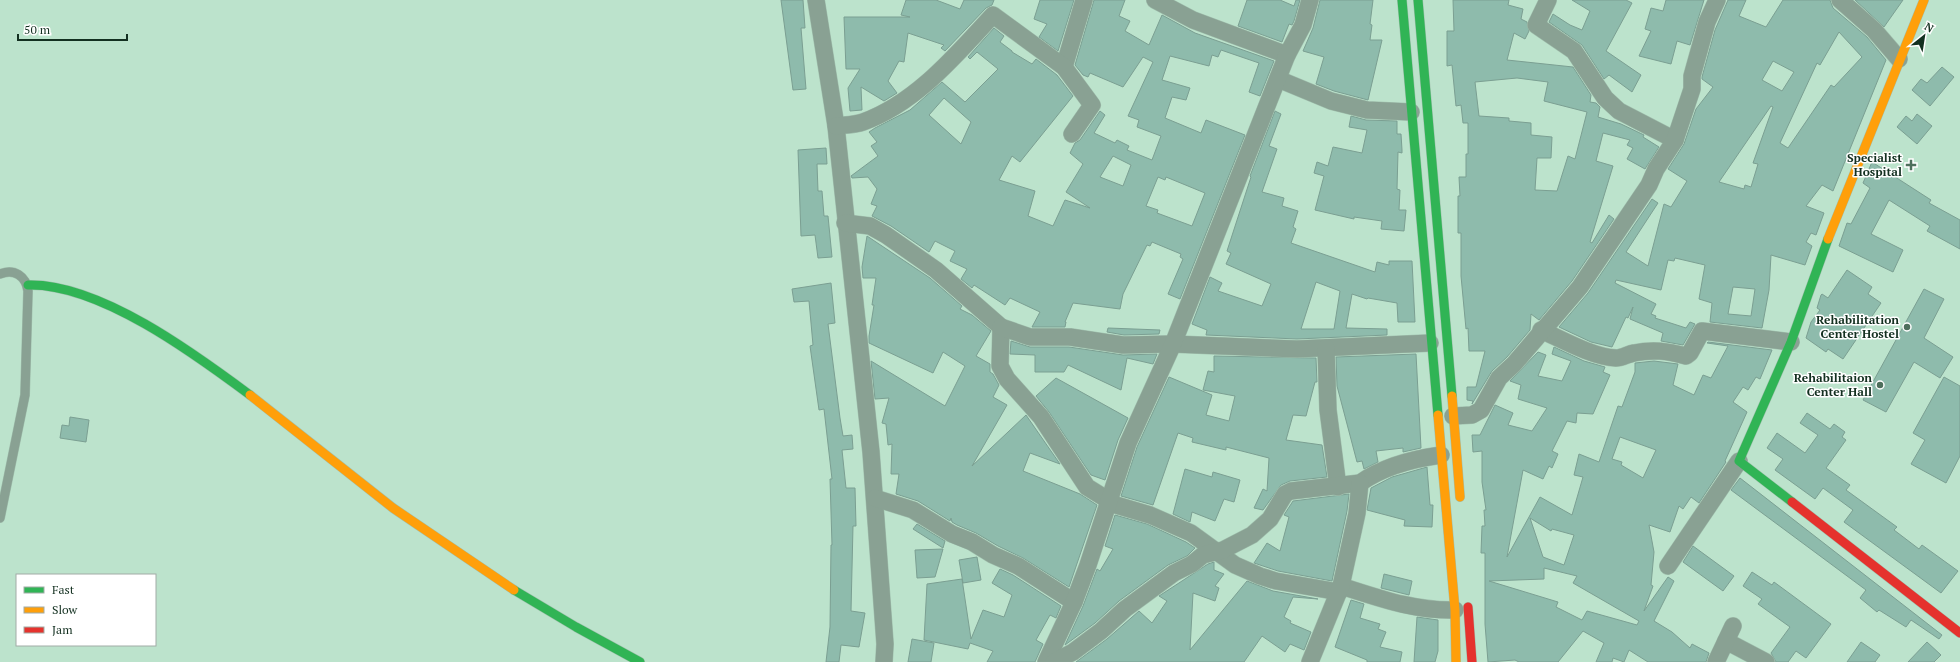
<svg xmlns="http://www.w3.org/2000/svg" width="1960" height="662" font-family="'PT Serif',serif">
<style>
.building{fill:#8ebbac;stroke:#7b9f92;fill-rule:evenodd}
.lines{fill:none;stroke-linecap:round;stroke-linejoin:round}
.lane-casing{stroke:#a1c0ae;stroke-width:10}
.street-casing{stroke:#a1c0ae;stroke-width:18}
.fast-casing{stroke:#a1c0ae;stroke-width:10}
.slow-casing{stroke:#a1c0ae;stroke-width:10}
.jam-casing{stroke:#a1c0ae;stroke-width:10}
.lane{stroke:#89a193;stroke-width:9}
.street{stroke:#89a193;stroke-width:17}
.fast{stroke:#30b455;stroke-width:9}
.slow{stroke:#ff9f0a;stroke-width:9}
.jam{stroke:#e5322d;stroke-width:9}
.poi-dot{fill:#4e6f5c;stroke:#fff;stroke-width:1.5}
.labels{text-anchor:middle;stroke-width:3;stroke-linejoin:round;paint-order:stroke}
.poi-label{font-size:12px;font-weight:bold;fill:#133020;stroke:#fff;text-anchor:end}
</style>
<rect width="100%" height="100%" fill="#bce3cc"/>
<g class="building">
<polygon points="781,0 803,0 805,28 801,28 806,89 793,90"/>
<polygon points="906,0 936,0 960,9 964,0 994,0 992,5 986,8 945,51 941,48 944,45 908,33 904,62 899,61 888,81 897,93 884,101 861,87 862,110 850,111 848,88 860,69 846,69 844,17 910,17 901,15"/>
<polygon points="1040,0 1074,0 1058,51 1039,37 1047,24 1034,19"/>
<path d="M1094,0H1125L1119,16L1130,21L1125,31L1149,45L1162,15L1195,33L1274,61L1260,96L1249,92L1259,63L1221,50L1218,57L1212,55L1209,66L1170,56L1162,80L1190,88L1186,100L1172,97L1165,118L1201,133L1206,120L1245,135L1180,299L1168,294L1183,259L1180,257L1181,254L1152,242L1150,246L1147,245L1123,294L1120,309L1073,303L1065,322H1066L1065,327H1032L1040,312L1010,298L1005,305L974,285L972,288L961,279L967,269L950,261L955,251L935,241L929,252L891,226L872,216L877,206L871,204L877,189L868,177L852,178L851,176L878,156L871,146L877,142L869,132L875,128L910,110L942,82L965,102L998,69L977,52L970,59L968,57L994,28L1004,36L1000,42L1012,51V52L1032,64L1036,59L1057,75L1073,96L1020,162L1012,156L999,180L1035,191L1028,216L1053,226L1065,200L1090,208L1066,192L1083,164L1070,153L1075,143L1080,140L1100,111L1105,115L1094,133L1115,143L1117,140L1129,146L1127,150L1152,160L1161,136L1137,127L1139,120L1128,116L1153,62L1143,57L1123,87L1090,73L1088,77L1083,75L1075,65ZM944,98L971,122L961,144L929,115ZM1113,156L1131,165L1123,186L1100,177ZM1158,177L1165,180L1166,177L1205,193L1192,226L1157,213L1158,210L1146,206Z"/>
<polygon points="1247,0 1280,0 1294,6 1296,0 1300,0 1294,21 1292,25 1289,24 1282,42 1238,26"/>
<polygon points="1320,0 1373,0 1370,24 1372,25 1370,40 1382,40 1368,100 1334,91 1316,84 1324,57 1303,51 1313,28"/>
<path d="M1453,0H1509L1508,5L1523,9L1521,19L1527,22L1529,31L1525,39L1514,33L1507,60L1573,67L1591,95L1590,102L1596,103L1600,107L1598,117L1621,124L1644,135L1643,137L1659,147L1645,169L1627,159L1633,148L1627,145L1630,140L1603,133L1596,161L1613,166L1590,242L1592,243L1609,215L1614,219L1572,281L1539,320L1531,314L1530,330L1507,357L1492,371L1472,404L1473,401L1467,400V387H1476L1485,351H1469L1468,328L1466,329L1461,276V233H1458V196H1460L1459,177H1466V154H1468V123H1463L1461,105L1456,106L1452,65L1447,66V31H1454ZM1517,78L1548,82L1544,101L1587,112L1575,159L1568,156L1557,191L1535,190L1537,158H1551L1552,137L1531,135V123L1509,121V118L1479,116L1475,82Z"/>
<polygon points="1572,0 1626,0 1632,3 1606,51 1641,75 1632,92 1609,75 1604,79 1582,45 1549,22 1553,14 1570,25 1582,30 1590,11"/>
<polygon points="1666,0 1704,0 1690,45 1677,41 1671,64 1639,56 1651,31 1645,29 1651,8 1663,11"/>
<path d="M1728,0H1746L1739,16L1766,27L1783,0H1830L1833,8L1867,37L1886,60L1833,191L1822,185L1806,206L1824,213L1816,235L1811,233L1806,242L1812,246L1805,265L1771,255L1769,290L1762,328L1710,322L1712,303L1699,299L1705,265L1675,258L1674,261L1668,260L1661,290L1616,280L1615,283L1656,304L1651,314L1656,316L1655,318L1686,328L1690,322L1695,324L1683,345L1661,341L1663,333L1630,319L1633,307L1628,318L1626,317L1612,347L1591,342L1559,327L1588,293L1652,199L1658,203L1626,252L1648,266L1664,204L1671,207L1687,181L1668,169L1684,144L1696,109L1713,87L1702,79V77L1715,30ZM1839,32L1862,57L1834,87L1831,85L1788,148L1780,143L1817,63L1820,65ZM1773,61L1794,72L1782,91L1762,80ZM1771,106L1773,107L1753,163L1758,164L1751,187L1745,185L1744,189L1719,182ZM1733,287L1755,289L1751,316L1728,314Z"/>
<polygon points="1855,0 1903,0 1884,27"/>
<polygon points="1942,67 1954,77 1930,106 1912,90 1921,79 1927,83"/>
<path d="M1275,111L1281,114L1269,146L1277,149L1262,192L1284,198L1282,206L1298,211L1293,227L1296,229L1291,243L1375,272L1377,262L1389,265V261H1412L1415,322H1398L1397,303L1368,298L1367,299L1352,294L1346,328L1387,329V335L1297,339L1206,335L1207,330L1192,324L1210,277L1222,283L1218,291L1262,306L1271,284L1226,264L1231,253L1227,251L1251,177L1250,176ZM1316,282L1340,291L1334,329H1301Z"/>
<polygon points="1917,114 1932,126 1917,144 1897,127 1906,116 1912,121"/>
<polygon points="1351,116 1366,120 1397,121 1397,134 1401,134 1402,150 1402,153 1398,152 1397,189 1400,190 1399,210 1406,210 1404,231 1381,229 1382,221 1354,217 1354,219 1315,210 1324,176 1314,173 1317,162 1328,166 1333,147 1362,153 1367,130 1349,127"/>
<polygon points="826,148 827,164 817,164 818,191 822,191 824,216 828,216 832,257 818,258 815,235 801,236 798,150"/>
<polygon points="1872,162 1931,200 1929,203 1960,220 1960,249 1927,231 1930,226 1889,200 1871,234 1903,250 1893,272 1839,246 1847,223 1851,224 1870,188 1863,183"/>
<polygon points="867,236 930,278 962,306 960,309 972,315 991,331 976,356 990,364 990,372 993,374 999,385 993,397 1007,405 972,466 1026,415 1060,464 1030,453 1023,471 1080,494 1097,505 1069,587 1023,558 998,546 976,533 957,525 952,522 951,518 950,521 918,501 896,494 899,474 891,474 892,444 888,445 886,424 882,423 889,398 875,399 871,361 945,406 965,366 943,352 933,373 869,343 869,336 874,305 872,305 876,278 863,278 862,267"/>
<polygon points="1847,270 1872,287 1868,294 1881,303 1843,359 1828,349 1826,352 1806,338 1811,322 1820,310 1817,308 1821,295 1822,294 1828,298"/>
<polygon points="831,283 835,323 828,324 840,418 843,436 852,435 853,449 842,450 846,488 855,488 856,526 853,526 851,611 865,613 859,647 841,645 839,662 826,662 830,627 831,545 832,545 830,479 832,479 824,409 819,410 810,346 813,345 809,301 794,302 792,289"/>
<polygon points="1924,289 1944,299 1924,338 1953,357 1940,378 1914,362 1886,412 1863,400"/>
<polygon points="1108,328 1160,330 1159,334 1124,335 1107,332"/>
<polygon points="1011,341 1030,347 1069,347 1123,355 1157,354 1153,364 1127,358 1121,390 1068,365 1064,372 1035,372 1035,355 1010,354"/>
<path d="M1708,342L1772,350L1760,379L1756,377L1748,390L1743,387L1733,402L1747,412L1725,461L1726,462L1699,503L1691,497L1683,509L1679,506L1670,532L1649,525L1654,552L1651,585L1653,586L1644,611L1668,577L1674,581L1654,621L1672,632L1690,648L1692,644L1709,653L1706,662H1648L1629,650L1624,662L1613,658L1612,662H1596L1604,643L1583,631L1558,662H1519L1515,660L1488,662L1485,624V553H1481L1482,526H1485L1484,510H1486L1482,482V451L1473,452L1472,435H1480L1495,405L1513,413L1508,425L1532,431L1547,408L1518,399L1521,385L1510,381L1538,352L1546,355L1538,376L1562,381L1571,361L1552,354L1554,347L1584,361L1605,367L1603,372L1610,375L1593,414L1577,413L1576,423L1567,421L1552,451L1558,454L1552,468L1549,466L1543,479L1523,470L1507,557L1540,497L1572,515L1583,477L1574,475L1579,454L1599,462L1618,406L1622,407L1635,372V363L1654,361L1678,364L1673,385L1694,395L1703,375L1711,378L1728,346L1707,343ZM1620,437L1656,450L1643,478L1621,465L1622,462L1612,459ZM1530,518L1551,531L1552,529L1574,535L1564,565L1543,557ZM1544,568L1577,576L1573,583L1639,621L1637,625L1587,611L1582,620L1556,607L1558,602L1489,581L1544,579Z"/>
<polygon points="1416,354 1421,448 1403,452 1403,448 1376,451 1378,462 1364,469 1362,461 1357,462 1337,386 1336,357"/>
<polygon points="1214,356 1316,358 1317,382 1315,382 1306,416 1293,415 1286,440 1322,445 1327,477 1290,481 1281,485 1263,510 1254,508 1263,489 1267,491 1269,458 1226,447 1226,450 1192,442 1193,438 1178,433 1153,505 1121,496 1137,447 1169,377 1212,395 1206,415 1229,421 1235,396 1203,390 1208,371 1214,372"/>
<polygon points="1944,377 1960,386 1960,456 1946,483 1911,464 1925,440 1913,433"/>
<polygon points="1056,378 1128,418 1118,440 1105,480 1091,475 1049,412 1036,396"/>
<polygon points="1807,413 1830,429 1834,424 1845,432 1842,437 1846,440 1826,468 1850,485 1846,490 1897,527 1894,530 1919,549 1922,545 1958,571 1941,593 1844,522 1853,510 1823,488 1815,499 1775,470 1783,459 1767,448 1777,433 1805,453 1818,435 1800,423"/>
<polygon points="70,417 89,420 86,442 60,438 62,425 69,426"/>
<polygon points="1427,467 1430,505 1433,505 1432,527 1404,526 1405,520 1367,510 1371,488 1392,477"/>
<polygon points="1185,469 1212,477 1213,472 1240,480 1234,502 1224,499 1215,521 1192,512 1190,522 1173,514"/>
<polygon points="1740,478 1942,635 1939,639 1911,620 1906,627 1879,610 1877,612 1860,598 1866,590 1731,490"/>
<polygon points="1349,494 1347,511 1332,581 1278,571 1254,563 1267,543 1280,551 1289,517 1284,515 1293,501"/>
<polygon points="1115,515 1147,524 1186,542 1195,548 1187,556 1168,565 1119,601 1095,623 1065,645 1083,606 1097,569 1100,571 1113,549 1105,546"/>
<polygon points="917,524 945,541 943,548 913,529"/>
<polygon points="1693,546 1734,576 1723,591 1683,562"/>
<polygon points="943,549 935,577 917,578 915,550"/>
<polygon points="977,557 981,580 963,583 959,560"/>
<polygon points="1214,562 1214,570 1224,574 1215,586 1219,588 1215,601 1193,593 1190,650 1247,581 1273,591 1318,599 1293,597 1284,617 1291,621 1290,623 1311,632 1304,650 1290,644 1285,652 1262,636 1244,662 1076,662 1107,639 1139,611 1152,623 1167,601 1159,596 1208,564"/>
<polygon points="1000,569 1013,575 1061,606 1056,618 1050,615 1036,640 1043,644 1035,662 987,662 993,651 970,643 968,649 924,640 927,584 962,579 971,639 983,610 1004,617 1012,595 992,583"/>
<polygon points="1752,572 1772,585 1774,582 1831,624 1806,658 1796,651 1788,662 1776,662 1771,653 1790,627 1758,604 1762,599 1743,586"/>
<polygon points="1384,574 1412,581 1409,595 1381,588"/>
<polygon points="1351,600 1364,604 1360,618 1380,624 1378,629 1386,632 1380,647 1402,652 1400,662 1367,662 1367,660 1335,647"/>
<polygon points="1417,617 1438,620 1438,651 1435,662 1414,662"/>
<polygon points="912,639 934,643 931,662 908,662"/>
<polygon points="1861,642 1880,655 1875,662 1847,662"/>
<polygon points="1927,642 1941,655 1934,662 1908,662"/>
</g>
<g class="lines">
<defs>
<path id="lane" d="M0,274C14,268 26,276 28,291L25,395L0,518"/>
<g id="street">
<polyline points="816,0 836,126 871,452 885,644 884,662"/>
<polyline points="1155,0 1193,20 1287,55"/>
<polyline points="1548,0 1536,25 1574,51 1605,98 1619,111 1675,140"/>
<polyline points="1840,0 1874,30 1899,59"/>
<polyline points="1064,67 1084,0"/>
<polyline points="1278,79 1331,101 1367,110 1411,112"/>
<path d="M836,126C844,125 855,125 863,122C916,103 956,55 993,15L1064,67L1092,105L1072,134"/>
<polyline points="845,223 870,226 886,235 936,270 1001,327 1000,366 1007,379 1041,417 1087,487 1116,505 1150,515 1191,533 1235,565 1260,576 1276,581 1339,592"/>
<polyline points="1001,327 1030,337 1070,337 1123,345 1173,344 1297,349 1430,343"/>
<path d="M1541,330C1563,340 1593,357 1616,358C1622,358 1628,354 1634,353C1653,349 1667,351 1686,356L1690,353L1702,331L1791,342"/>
<polyline points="1326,348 1328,410 1338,487"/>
<polyline points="1453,416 1472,415 1481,410 1499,378 1514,364 1580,287 1649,185 1656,169 1675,140 1692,89 1692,76 1707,22 1717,0"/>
<polyline points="875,498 913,510 952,534 972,542 993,555 1018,566 1074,602"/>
<polyline points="1668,566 1739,461"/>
<path d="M1341,586C1379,598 1414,611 1455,610"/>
<polyline points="1726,641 1766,662"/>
<polyline points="1046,662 1074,602 1088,565 1128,443 1173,344 1287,55 1303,25 1310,0"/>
<path d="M1054,662L1073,652L1101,631L1125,609L1174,573L1192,564L1203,555L1223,550L1252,535L1270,519L1285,494L1291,491L1360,483C1384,466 1412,459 1441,455"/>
<polyline points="1310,662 1341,586 1357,513 1360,483"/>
<polyline points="1716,662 1733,626"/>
</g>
<g id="fast">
<polyline points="1402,0 1438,415"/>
<polyline points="1418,0 1452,396"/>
<path d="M28,285C99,283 195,354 250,395"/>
<polyline points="1792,502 1739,461 1791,342 1828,239"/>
<polyline points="514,590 576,627 640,662"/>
</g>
<g id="slow">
<polyline points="1828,239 1924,0"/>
<polyline points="250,395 393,508 514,590"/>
<polyline points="1452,396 1460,497"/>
<polyline points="1438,415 1455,610 1456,662"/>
</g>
<g id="jam">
<polyline points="1792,502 1960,633"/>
<polyline points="1468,607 1472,662"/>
</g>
</defs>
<use href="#lane" class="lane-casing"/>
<use href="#street" class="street-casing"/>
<use href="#fast" class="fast-casing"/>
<use href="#slow" class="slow-casing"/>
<use href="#jam" class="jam-casing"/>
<use href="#lane" class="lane"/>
<use href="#street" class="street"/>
<use href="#fast" class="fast"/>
<use href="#slow" class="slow"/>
<use href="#jam" class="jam"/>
</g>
<g class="poi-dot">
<path d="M1909 159h4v4h4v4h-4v4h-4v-4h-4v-4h4z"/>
<circle cx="1907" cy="327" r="4"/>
<circle cx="1880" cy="385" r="4"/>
</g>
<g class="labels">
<g class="poi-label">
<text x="1902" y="162">Specialist<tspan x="1902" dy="14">Hospital</tspan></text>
<text x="1899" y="324">Rehabilitation<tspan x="1899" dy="14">Center Hostel</tspan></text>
<text x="1872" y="382">Rehabilitaion<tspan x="1872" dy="14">Center Hall</tspan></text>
</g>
</g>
<rect x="16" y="574" width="140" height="72" fill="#ffffff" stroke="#a1aca6"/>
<rect x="24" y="587" width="20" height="6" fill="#30b455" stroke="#a1aca6"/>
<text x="52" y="594" font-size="12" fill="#133020">Fast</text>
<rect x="24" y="607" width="20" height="6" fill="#ff9f0a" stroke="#a1aca6"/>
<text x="52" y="614" font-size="12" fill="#133020">Slow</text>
<rect x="24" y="627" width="20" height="6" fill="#e5322d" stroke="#a1aca6"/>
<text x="52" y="634" font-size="12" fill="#133020">Jam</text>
<g transform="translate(1924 36) rotate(30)" stroke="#ffffff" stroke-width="3" paint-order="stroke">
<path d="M0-3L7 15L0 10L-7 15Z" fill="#133020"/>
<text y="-6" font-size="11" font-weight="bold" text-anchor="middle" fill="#133020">N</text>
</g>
<path d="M18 34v6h109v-6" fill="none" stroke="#133020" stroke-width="2"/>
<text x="24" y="34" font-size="12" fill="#133020" stroke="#ffffff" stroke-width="3" paint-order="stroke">50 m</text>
</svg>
